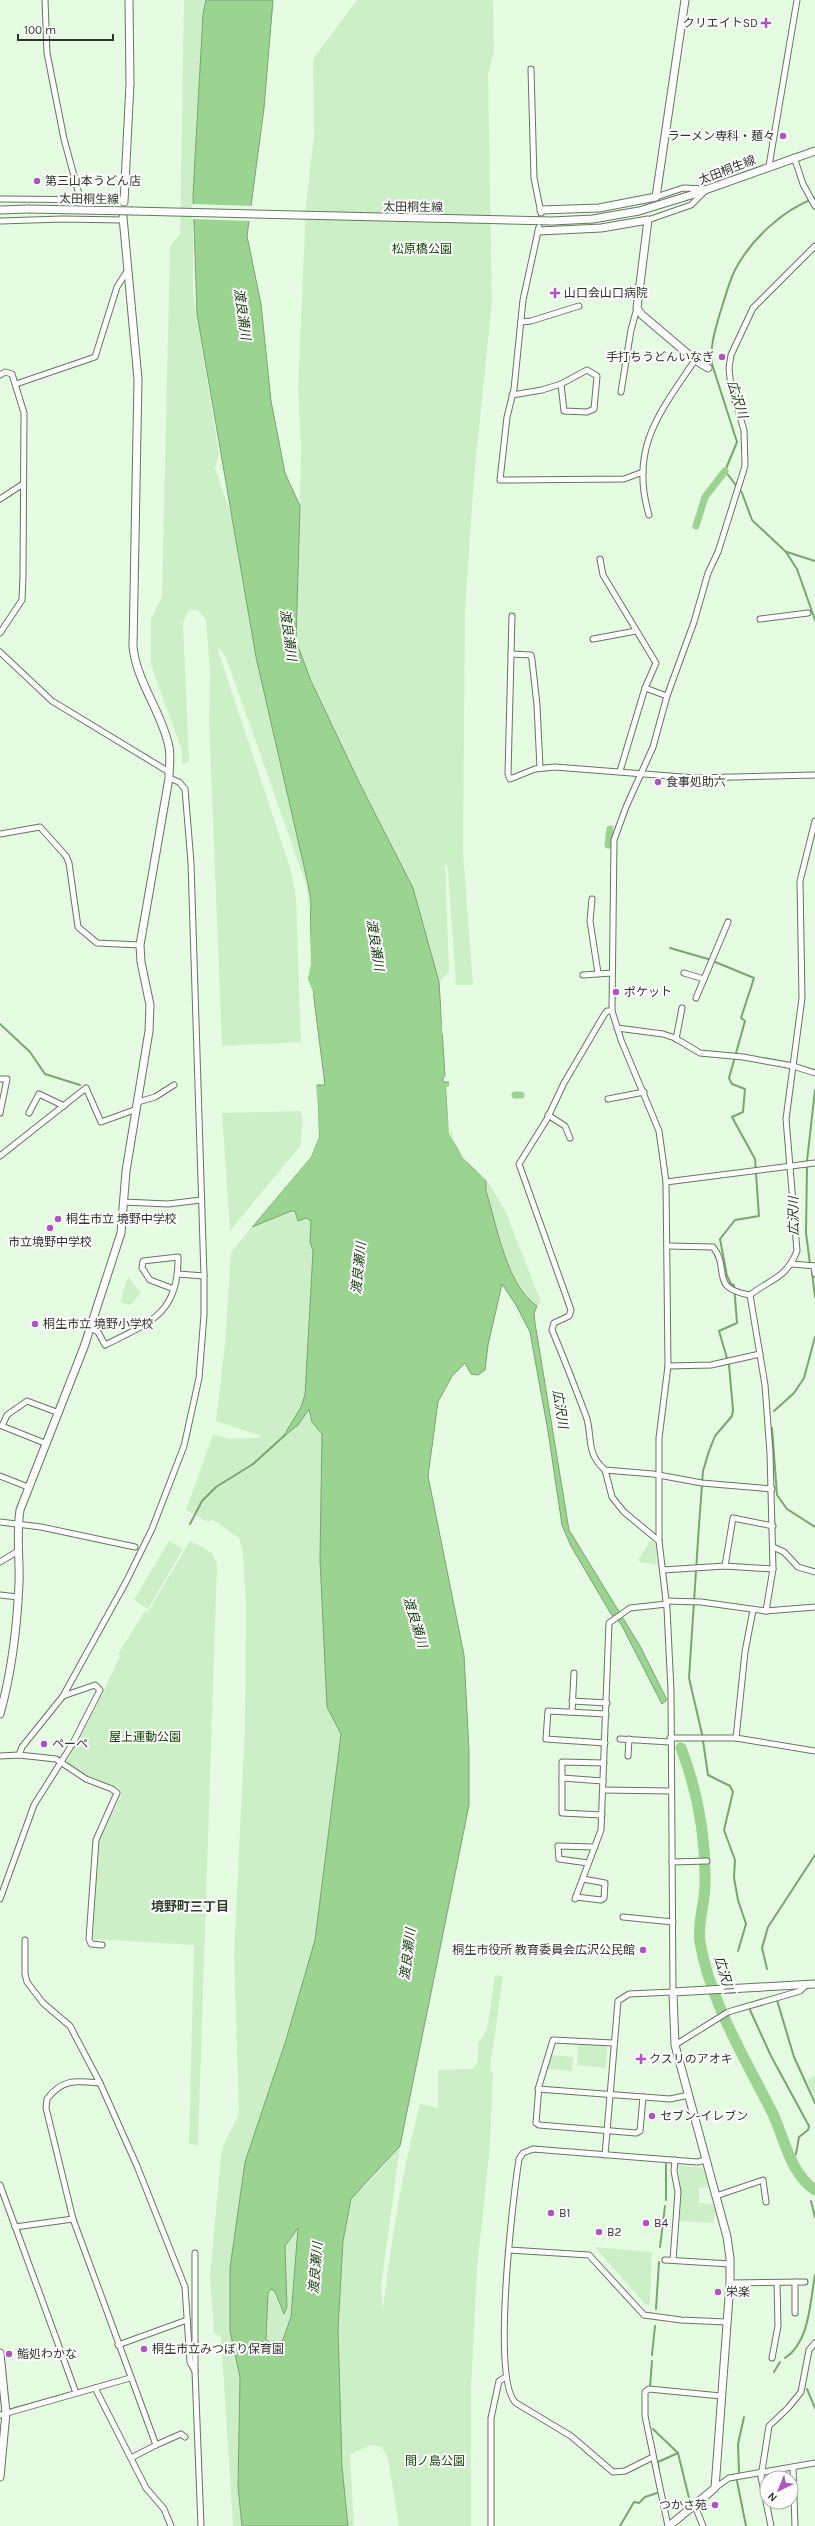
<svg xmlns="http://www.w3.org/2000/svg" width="815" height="2526" font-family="Karla,'Noto Sans JP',sans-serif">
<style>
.green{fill:#cdefc7}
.water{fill:#9bd390;stroke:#7aa472;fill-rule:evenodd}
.pier{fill:#e6fce2}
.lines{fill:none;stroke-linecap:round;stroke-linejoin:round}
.stream{stroke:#7aa472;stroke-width:2}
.canal{stroke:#9bd390;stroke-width:7}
.river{stroke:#9bd390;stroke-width:11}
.street-casing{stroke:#647760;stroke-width:7}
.secondary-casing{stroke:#647760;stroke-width:9}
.street{stroke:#fff;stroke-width:5}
.secondary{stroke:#fff;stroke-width:7}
.secondary-bridge-casing{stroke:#647760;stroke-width:9;stroke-linecap:butt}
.secondary-bridge{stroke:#fff;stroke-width:7}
.poi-dot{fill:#ae55c1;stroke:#fff;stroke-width:1.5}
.labels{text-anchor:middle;stroke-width:4;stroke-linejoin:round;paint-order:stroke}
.poi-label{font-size:12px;fill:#2d352c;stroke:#fff;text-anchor:start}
.street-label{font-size:12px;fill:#2d352c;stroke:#fff}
.park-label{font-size:12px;fill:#0f4601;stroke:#fff}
.water-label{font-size:13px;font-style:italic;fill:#153a0d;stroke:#fff}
.neighbourhood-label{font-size:13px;font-weight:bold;fill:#2f402b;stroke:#fff}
</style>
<rect width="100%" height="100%" fill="#e6fce2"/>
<g class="green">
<polygon points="184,0 206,0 203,14 193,195 193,292 219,454 215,468 231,514 256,657 308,884 311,901 309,911 307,888 300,867 229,666 224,654 217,647 292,874 296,898 301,1042 222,1046 209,721 210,672 206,619 197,610 191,610 187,613 183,623 189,761 182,764 182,751 151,665 151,619 162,597 170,246 180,234"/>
<polygon points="357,0 493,0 494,51 488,75 492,302 474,477 465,611 463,851 473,985 456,985 448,870 445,862 449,972 439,982 413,888 359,782 311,681 296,641 301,446 298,389 306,204 314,135 313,65 314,58"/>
<polygon points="301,1111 303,1122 300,1146 230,1231 222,1113"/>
<path d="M486,1179L505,1210L541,1302L537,1306C506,1285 497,1225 486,1191Z"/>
<polygon points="290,1211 295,1211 297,1216 311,1221 310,1242 313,1251 305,1395 301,1407 284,1436 298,1425 309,1409 312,1422 322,1434 320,1559 327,1706 341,1734 315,1940 286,2040 245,2162 230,2268 230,2331 240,2377 238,2487 242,2526 233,2526 221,2337 214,2333 210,2276 221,2155 224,2144 239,2114 234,1955 245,1725 246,1606 243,1552 239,1538 213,1520 208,1522 186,1510 213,1435 231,1439 258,1438 261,1436 216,1421 225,1344 231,1252 252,1227"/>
<polygon points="128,1277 141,1293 130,1305 120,1302"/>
<polygon points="169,1541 183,1549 148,1609 134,1600"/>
<polygon points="190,1541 212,1553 217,1564 198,2145 189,2144 194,1945 93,1939 98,1844 121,1796 119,1788 88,1776 67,1763 102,1695 120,1656 118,1654 145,1611 148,1612"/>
<polygon points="650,1541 656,1544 657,1565 640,1562 638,1560"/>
<path d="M495,1975L503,1976L490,2069L493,2073L490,2145L477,2269L471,2388V2526H399L388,2459L382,2447L371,2445L350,2454L354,2526H348L342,2467L338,2329L343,2241L351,2199L374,2177L400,2146L381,2287L383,2310C391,2241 402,2172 420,2104L438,2108V2070L472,2069L478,2061V2043L487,2030Z"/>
<polygon points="580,2043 605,2045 607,2048 606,2068 577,2065 578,2046"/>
<polygon points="551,2055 573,2057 572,2071 547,2069"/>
<polygon points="815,2076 815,2097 807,2080"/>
<polygon points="678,2165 703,2168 709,2188 699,2188 699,2203 713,2204 717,2216 714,2215 713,2223 679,2221 681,2189"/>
<polygon points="298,2228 291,2317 281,2346 273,2346 266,2340 268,2293 271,2288 284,2314 287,2307 285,2246"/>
<polygon points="595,2247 652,2252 650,2305 645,2304"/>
</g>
<path class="water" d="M206,0H273L264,108L247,236L261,304L271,401L285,473L300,506L296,641L311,681L359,782L413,888L439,982L445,1076L443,1077V1082H449L450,1087H446C448,1130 449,1151 486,1179V1191C497,1225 506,1285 537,1306L534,1313L535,1323L569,1530L640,1646L667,1700L662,1704L621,1624L611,1614L571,1546L562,1525L548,1431L530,1332L516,1305L502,1284L488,1345L485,1370L478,1375L471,1374L465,1363L452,1376L438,1402L428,1476L464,1655L469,1751V1805L400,2146L351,2199L343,2241L338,2329L342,2467L348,2526H242L238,2487L240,2377L230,2331V2268L245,2162L286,2040L315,1940L341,1734L327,1707L320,1559L322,1434L312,1422L309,1409L298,1425L283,1437L301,1407L305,1395L313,1251L310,1242L311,1221L306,1218L298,1221L295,1211H291L252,1227L311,1157L319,1137L317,1085H325L313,991L308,980L311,901L308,884L256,657L197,314L193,195L203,14ZM298,2228L291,2317L281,2345L273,2346L266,2339L268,2293L271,2289L275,2292L284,2314L287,2307L285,2246Z"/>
<g class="pier">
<polygon points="192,204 253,206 251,221 192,219"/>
<polygon points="309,903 311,964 308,979 313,991 314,1015 311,991 306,980"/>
<polygon points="441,980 441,982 444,1034 442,1034"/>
<polygon points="449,1080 452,1086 448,1089 451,1133 465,1157 488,1178 488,1182 463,1158 449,1133 446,1087 449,1086"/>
<polygon points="317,1083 319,1137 311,1157 250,1229 250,1226 310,1157 317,1137"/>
</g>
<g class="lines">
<g class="stream">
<path d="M815,198C783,210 751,239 735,270C728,284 725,299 720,313C715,331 710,345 712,364L737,442L725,471L742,493L752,520L786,552L797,569L815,620"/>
<polyline points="787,552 815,561"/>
<polyline points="670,948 708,959 754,978 741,1018 745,1021 729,1078 732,1084 745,1089 743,1112 732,1117 755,1159 759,1216 735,1220 720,1239 727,1276 731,1284 734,1285 737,1323 719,1331 729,1365 733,1410 732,1416 715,1436 709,1451 703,1471 699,1525 689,1678 702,1734 708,1775 730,1786 733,1792 724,1830 735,1860 734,1878 738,1900 746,1924 738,1951"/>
<polyline points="0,1024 30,1052 45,1074 80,1085"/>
<polyline points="807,1161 815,1090"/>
<polyline points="807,1167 806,1233 810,1264"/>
<polyline points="812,1272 815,1297"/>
<polyline points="774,1411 794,1393 804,1378 815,1337"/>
<polyline points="772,1428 777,1495 787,1509 815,1527"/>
<polyline points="190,1524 202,1501 216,1487 253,1464 285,1435"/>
<polyline points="767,1969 762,1948 768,1927 815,1855"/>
<polyline points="777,2000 794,2057 815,2103"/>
<polyline points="750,2010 771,2056 809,2126 808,2130 799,2137 796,2154 790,2158"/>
<polyline points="666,2200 666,2164"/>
<polyline points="811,2201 815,2217"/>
<polyline points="660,2247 665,2206"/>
<polyline points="656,2309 659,2262"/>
<polyline points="652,2355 655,2326"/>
<path d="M785,2358C810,2342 810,2301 815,2275"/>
<polyline points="774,2372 780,2362"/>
<polyline points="650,2387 652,2361"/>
<polyline points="807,2389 815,2408"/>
<polyline points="653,2429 678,2453 690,2502"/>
<polyline points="739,2472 738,2444 744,2417"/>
<polyline points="659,2473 658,2462 678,2453"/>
<polyline points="737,2481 746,2526"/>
<polyline points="620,2526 634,2502 639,2503 645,2497 657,2493"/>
</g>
<g class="canal">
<polyline points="696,526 705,497 725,471"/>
<polyline points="608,845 610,829"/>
<polyline points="515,1095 521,1095"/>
</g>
<path class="river" d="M681,1748C698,1792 706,1838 705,1885C705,1904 697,1922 700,1942C710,2002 746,2060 773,2114C785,2140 790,2173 815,2190"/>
<defs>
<g id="street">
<polyline points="45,0 47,53 64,139 80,198"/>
<polyline points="531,69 534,178 541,213"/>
<polyline points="794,157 803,184 815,206"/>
<polyline points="769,166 797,0"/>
<polyline points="656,197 683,188 706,189"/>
<polyline points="0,199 124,200"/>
<polyline points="648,220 691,205 706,190"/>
<polyline points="0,221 63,219 123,220"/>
<polyline points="539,227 523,300 514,389 507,417 500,480 624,479 643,472"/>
<polyline points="521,322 531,321 579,306"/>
<polyline points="0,375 5,372 12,374 24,413 23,576 22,600 0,633"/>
<polyline points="16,384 95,357 117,287 127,271"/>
<polyline points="621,392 631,330 637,308"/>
<polyline points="512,395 542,390 561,384 587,370 597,376 594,409 587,412 564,411 561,384"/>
<polyline points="0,499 23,484"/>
<path d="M649,515C629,448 660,412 695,360"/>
<polyline points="600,559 603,575 656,663 645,688 620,771"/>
<polyline points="512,616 508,774 510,779 535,769 555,767 695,778 815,775"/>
<polyline points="760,619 808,613"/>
<polyline points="593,639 636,631"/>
<polyline points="0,652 52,701 169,772"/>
<polyline points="511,654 531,655 532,660 537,705 540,768"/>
<polyline points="645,688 667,696"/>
<polyline points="0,834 40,827 66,856 69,863 78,927 97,943 140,945"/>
<polyline points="592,899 590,921 598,973"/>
<polyline points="684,973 704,979"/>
<polyline points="583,975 612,973"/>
<polyline points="696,998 728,922"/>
<path d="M612,1011H607L604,1015L564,1083L547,1119L519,1164L571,1310L569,1316L554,1323L552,1330C564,1358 575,1387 586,1416C593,1436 585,1453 605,1470L653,1474L702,1483L772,1489"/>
<polyline points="617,1028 663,1034 675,1038 700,1053 743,1057 793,1066 815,1073"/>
<polyline points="676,1039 682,1008"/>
<polyline points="0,1079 7,1079 0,1113"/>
<polyline points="608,1099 644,1092"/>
<polyline points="138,1102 155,1097 174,1085"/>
<polyline points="29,1113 39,1094 64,1106"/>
<polyline points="548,1115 565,1126 570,1138"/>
<polyline points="0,1156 86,1088 101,1122 137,1109"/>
<polyline points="666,1182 815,1163"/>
<polyline points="123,1202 168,1204 201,1200"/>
<path d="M668,1246L713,1247C731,1269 708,1288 750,1295C770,1279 786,1279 797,1251L786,1119L802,998L800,881L815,821"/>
<polyline points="792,1264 815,1266"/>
<polyline points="814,1266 815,1274"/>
<polyline points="178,1274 204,1276"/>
<polyline points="750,1295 765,1385 770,1453 773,1569 766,1611"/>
<path d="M91,1328L98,1332L105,1345C149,1323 179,1314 178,1257L143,1261L142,1268L150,1280L174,1289"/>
<polyline points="668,1366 711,1365 760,1354"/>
<polyline points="47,1444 2,1426 7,1415 27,1401 59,1413"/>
<polyline points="605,1470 612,1497 624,1512 659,1541"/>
<polyline points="0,1476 28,1487"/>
<polyline points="0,1522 41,1527 135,1547"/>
<polyline points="773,1547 784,1552 798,1567 815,1572"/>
<polyline points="0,1562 18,1551"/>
<polyline points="725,1566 733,1518 773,1526"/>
<polyline points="663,1570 725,1566 773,1569"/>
<polyline points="0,1595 18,1597"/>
<polyline points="666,1601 701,1602 766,1611 815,1607"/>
<polyline points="572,1701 607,1703"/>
<polyline points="572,1712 574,1673"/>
<polyline points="670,1738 736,1738 815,1751"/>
<polyline points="736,1738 745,1652 753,1610"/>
<polyline points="620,1739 670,1742"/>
<polyline points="605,1743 546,1739 548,1711 606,1714"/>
<polyline points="19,1755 22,1747 63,1696 126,1582 152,1529 184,1446 199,1378 204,1315 204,1276 191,863 185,789 179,782 169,778"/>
<polyline points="0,1756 19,1755 56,1759 86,1779 112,1789 117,1793 96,1840 89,1939 91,1944 102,1945"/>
<polyline points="628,1756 629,1739"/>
<polyline points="562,1778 603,1781"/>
<polyline points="603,1790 671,1791"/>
<polyline points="602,1815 562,1813 562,1762 604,1763"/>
<polyline points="672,1862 707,1861"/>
<polyline points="588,1863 559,1859 558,1846 595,1847"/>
<polyline points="576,1897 601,1900 604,1898 605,1883 583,1879"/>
<polyline points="0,1899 34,1805 73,1743 100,1690 95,1685 63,1696"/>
<polyline points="575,1899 601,1830 609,1623 630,1608 667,1604"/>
<polyline points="623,1917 673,1922"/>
<polyline points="25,1940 25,1974 27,1982 43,2003 70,2026 100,2083 137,2166 185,2287 190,2362 195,2371"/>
<polyline points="613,2043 553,2040 539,2086 536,2123 539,2125 636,2133 640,2131 643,2097"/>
<polyline points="675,2045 728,2012 800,1991 806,1985"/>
<path d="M100,2083C76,2081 63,2078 47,2099L46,2108L73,2219L156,2445L131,2458"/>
<polyline points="538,2089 670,2099 689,2095"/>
<polyline points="605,2155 618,2001 629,1994 673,1992 671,1691 667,1609 659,1541 659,1438 668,1366 666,1182 659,1131 621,1040 612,1011 614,840 626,807 653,747 667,696 694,622 708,573 718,552 745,466 744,430 731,388 729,368 731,355 753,308 815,246"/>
<polyline points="0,2185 76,2393"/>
<polyline points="716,2196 763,2180 766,2202"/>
<polyline points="15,2227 73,2219"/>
<polyline points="509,2250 589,2255 644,2315 681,2320 726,2322"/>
<polyline points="195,2253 195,2371 201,2526"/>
<polyline points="665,2260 730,2264"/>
<polyline points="673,2260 678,2192 674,2171 675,2160"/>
<polyline points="730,2283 805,2282"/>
<polyline points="795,2313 795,2282"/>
<polyline points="118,2345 187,2320"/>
<polyline points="772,2358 778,2326 777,2283"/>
<polyline points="95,2388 146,2488 164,2509 171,2526"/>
<polyline points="0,2415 130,2378"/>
<polyline points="156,2445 181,2434 185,2437"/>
<path d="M653,2457L625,2471L613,2472L571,2436L516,2403C491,2381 513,2198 519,2159L523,2153L533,2149L697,2162L706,2160"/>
<polyline points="793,2468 795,2526"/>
<polyline points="715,2488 729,2478 815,2463"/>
<polyline points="695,2506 703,2526"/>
<polyline points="491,2526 491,2418 499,2381 506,2377"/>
<polyline points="668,2526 645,2416 645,2392 649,2389 721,2396"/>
<polyline points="771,2526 761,2477 769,2426 788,2408 801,2392 809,2350 815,2343"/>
</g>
<g id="secondary">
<polyline points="124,202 130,84 129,0"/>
<polyline points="0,210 28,209"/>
<polyline points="541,210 599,208 656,197 685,0"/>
<polyline points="133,211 552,221 593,219 639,211 691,195 815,151"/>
<polyline points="539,231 601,228 648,220 637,308 642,315 695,360 708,368"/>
<path d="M0,1714C12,1671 17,1628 19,1584C20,1559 16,1535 20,1510L84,1347L121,1233L126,1171L149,1031L150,1005L141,962L140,945L169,778C169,768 171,757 169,747C162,712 137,683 133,647L138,379L123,217"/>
<polyline points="0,2353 6,2413 0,2477"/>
<polyline points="669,2526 715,2488 730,2283 730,2258 727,2237 675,2045 673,1992 815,1984"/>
</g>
</defs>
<use href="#street" class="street-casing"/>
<use href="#secondary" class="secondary-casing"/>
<use href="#street" class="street"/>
<use href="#secondary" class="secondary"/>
<defs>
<polyline id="secondary-bridge" points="28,209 133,211"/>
</defs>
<use href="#secondary-bridge" class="secondary-bridge-casing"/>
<use href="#secondary-bridge" class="secondary-bridge"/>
</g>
<g class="poi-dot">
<path d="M764 17h4v4h4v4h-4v4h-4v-4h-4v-4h4z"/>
<circle cx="783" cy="136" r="4"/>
<circle cx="37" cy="181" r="4"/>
<path d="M553 287h4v4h4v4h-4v4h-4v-4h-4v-4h4z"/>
<circle cx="722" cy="357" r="4"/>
<circle cx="658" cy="782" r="4"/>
<circle cx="616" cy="992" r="4"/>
<circle cx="58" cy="1219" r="4"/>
<circle cx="50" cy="1228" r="4"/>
<circle cx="35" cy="1324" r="4"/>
<circle cx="44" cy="1744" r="4"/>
<circle cx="643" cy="1950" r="4"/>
<path d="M639 2053h4v4h4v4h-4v4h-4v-4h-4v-4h4z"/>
<circle cx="652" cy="2116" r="4"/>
<circle cx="551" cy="2213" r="4"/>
<circle cx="646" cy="2223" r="4"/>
<circle cx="599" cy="2232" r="4"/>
<circle cx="718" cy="2292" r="4"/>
<circle cx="144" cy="2349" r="4"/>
<circle cx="9" cy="2354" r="4"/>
<circle cx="715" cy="2505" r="4"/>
</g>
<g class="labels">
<g class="poi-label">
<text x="758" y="27" text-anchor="end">クリエイトSD</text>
<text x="775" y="140" text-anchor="end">ラーメン専科・麺々</text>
<text x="45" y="185">第三山本うどん店</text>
<text x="564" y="297">山口会山口病院</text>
<text x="714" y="361" text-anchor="end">手打ちうどんいなぎ</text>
<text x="666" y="786">食事処助六</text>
<text x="624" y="996">ポケット</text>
<text x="66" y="1223">桐生市立 境野中学校</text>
<text x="50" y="1246" text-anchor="middle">市立境野中学校</text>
<text x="43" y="1328">桐生市立 境野小学校</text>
<text x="52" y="1748">ペーペ</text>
<text x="635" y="1954" text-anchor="end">桐生市役所 教育委員会広沢公民館</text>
<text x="649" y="2063">クスリのアオキ</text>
<text x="660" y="2120">セブン-イレブン</text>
<text x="559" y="2217">B1</text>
<text x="654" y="2227">B4</text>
<text x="607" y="2236">B2</text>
<text x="726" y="2296">栄楽</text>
<text x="152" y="2353">桐生市立みつぼり保育園</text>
<text x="17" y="2358">鮨処わかな</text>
<text x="707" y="2509" text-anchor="end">つかさ苑</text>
</g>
<g class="street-label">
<text transform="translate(727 170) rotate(-21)" y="4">太田桐生線</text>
<text transform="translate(89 199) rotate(1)" y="4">太田桐生線</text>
<text transform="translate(413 207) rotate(1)" y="4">太田桐生線</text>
</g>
<g class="park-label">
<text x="422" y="253">松原橋公園</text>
<text x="145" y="1741">屋上運動公園</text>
<text x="435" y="2465">間ノ島公園</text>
</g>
<g class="water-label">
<text transform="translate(243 314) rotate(82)" y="5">渡良瀬川</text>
<text transform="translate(738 399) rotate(72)" y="5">広沢川</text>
<text transform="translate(289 635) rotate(82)" y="5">渡良瀬川</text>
<text transform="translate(376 945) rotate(81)" y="5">渡良瀬川</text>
<text transform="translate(793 1216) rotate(-91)" y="5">広沢川</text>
<text transform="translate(358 1268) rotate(-84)" y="5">渡良瀬川</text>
<text transform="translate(561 1409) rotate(81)" y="5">広沢川</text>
<text transform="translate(416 1622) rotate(73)" y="5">渡良瀬川</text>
<text transform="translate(407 1954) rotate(-83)" y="5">渡良瀬川</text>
<text transform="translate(725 1975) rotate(73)" y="5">広沢川</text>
<text transform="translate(315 2268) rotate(-85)" y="5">渡良瀬川</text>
</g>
<g class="neighbourhood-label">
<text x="190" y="1911">境野町三丁目</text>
</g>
</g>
<g transform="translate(779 2490) rotate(223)"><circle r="19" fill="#ffffff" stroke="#abaeab"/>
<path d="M0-3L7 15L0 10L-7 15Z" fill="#ae55c1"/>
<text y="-6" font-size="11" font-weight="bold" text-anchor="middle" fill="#2d352c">N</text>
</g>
<path d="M18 34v6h95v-6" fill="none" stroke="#2d352c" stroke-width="2"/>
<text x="24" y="34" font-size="12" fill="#2d352c" stroke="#ffffff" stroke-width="3" paint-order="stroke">100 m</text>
</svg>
